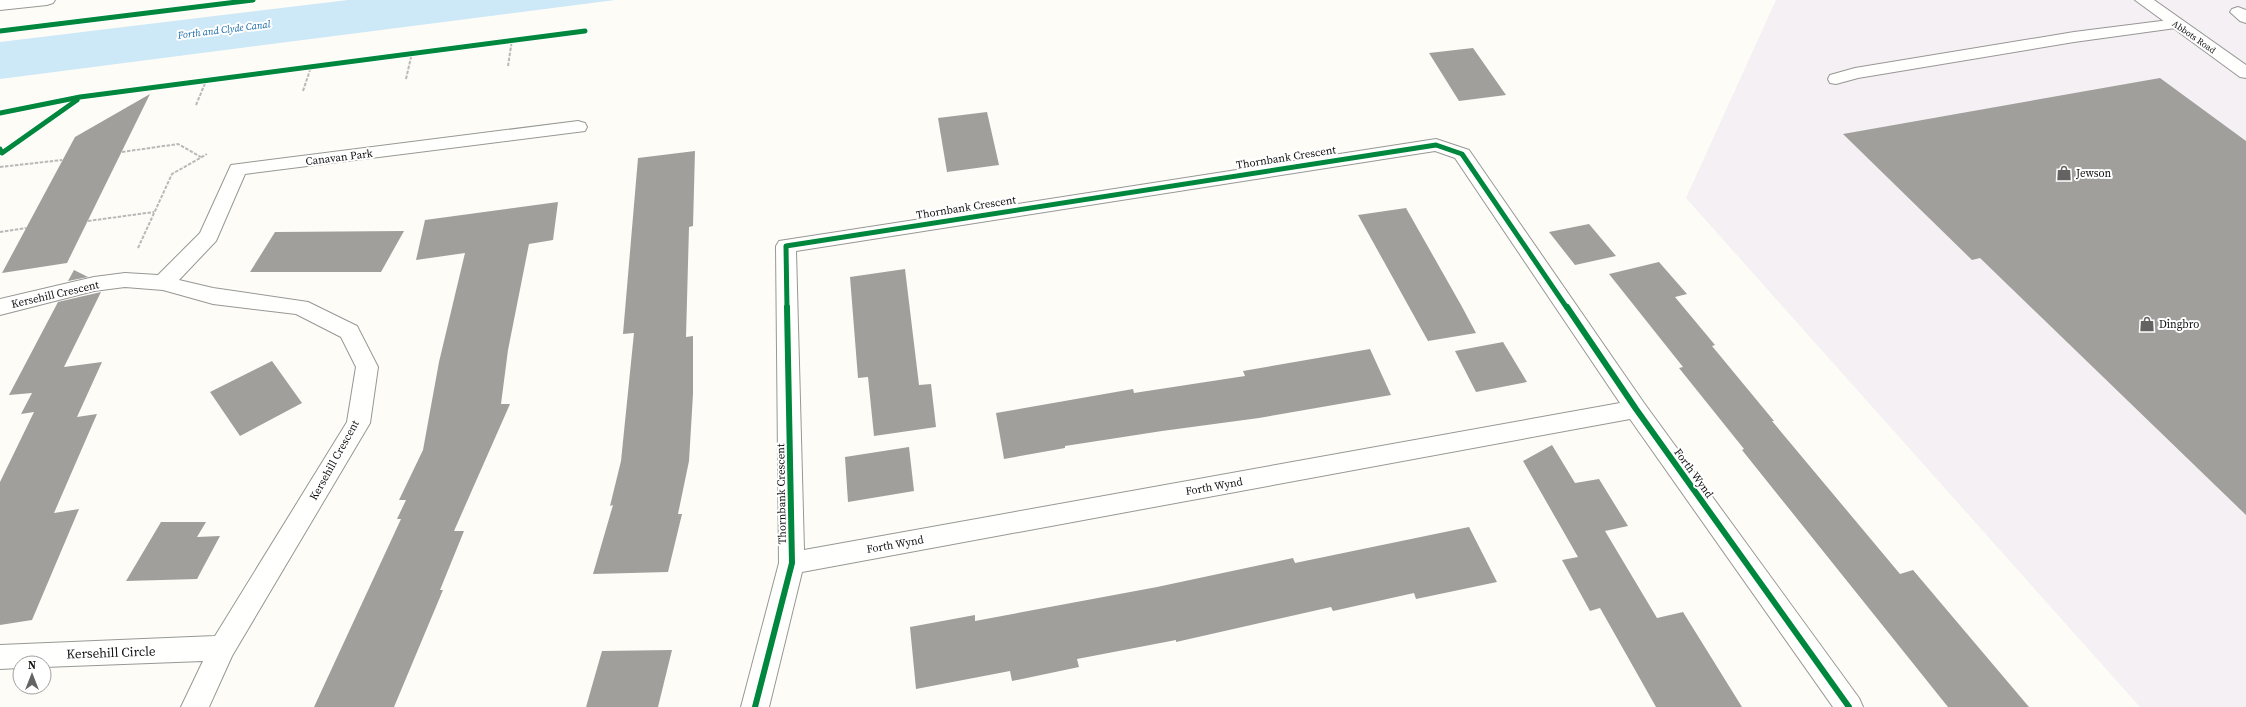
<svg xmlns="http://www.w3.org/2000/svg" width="2246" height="707" font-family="'Source Serif 4',serif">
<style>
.industrial{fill:#f5f0f3}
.water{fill:#cde8f7}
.building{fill:#a19f9c}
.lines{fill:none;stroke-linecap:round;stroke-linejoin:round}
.service-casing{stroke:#979795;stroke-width:2}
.minor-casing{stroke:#979795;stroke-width:2}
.tertiary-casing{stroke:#979795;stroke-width:2}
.path{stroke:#b9b9b8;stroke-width:2;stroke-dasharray:3.5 1.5;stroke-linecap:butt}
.service{fill:#fffffe;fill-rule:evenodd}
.minor{fill:#fffffe;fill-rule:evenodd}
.tertiary{fill:#fffffe;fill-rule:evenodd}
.cycleway-far1-casing{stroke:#fff;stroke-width:7}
.cycleway-casing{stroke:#fff;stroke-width:9}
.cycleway-far1{stroke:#00873e;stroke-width:5}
.cycleway{stroke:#00873e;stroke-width:6}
.labels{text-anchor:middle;stroke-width:4;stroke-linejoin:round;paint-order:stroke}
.far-street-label{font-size:9px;fill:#111;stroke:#fff}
.far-water-label{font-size:10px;font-style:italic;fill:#1768a6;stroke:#fff}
.street-label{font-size:11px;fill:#111;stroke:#fff}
.poi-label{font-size:11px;fill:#111;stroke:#fff;text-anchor:start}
.near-street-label{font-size:13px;fill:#111;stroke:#fff}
</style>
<rect width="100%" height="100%" fill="#fdfcf7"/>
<polygon class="industrial" points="1776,0 2246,0 2246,707 2140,707 1686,198"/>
<polygon class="water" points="348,0 615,0 0,79 0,42"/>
<g class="building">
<polygon points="1473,48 1506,95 1459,101 1429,53"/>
<polygon points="2160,78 2246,141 2246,515 1980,258 1972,260 1843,134"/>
<polygon points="150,94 67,263 2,273 75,137"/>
<polygon points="987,112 999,165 947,172 938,118"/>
<polygon points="695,151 693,226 689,227 686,337 693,336 693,394 689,461 678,514 682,514 668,572 593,574 613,505 610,506 621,461 634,333 623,334 638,158"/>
<polygon points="558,202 553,240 529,244 508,350 501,404 510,404 454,531 464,531 440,590 443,590 394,707 314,707 401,519 397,519 406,500 399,500 423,450 439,362 465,253 416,260 425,220"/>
<polygon points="1406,208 1461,305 1476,333 1428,341 1358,215"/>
<polygon points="1589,224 1616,256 1575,265 1549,232"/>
<polygon points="404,231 381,272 250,272 275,232"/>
<polygon points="1659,262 1687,294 1675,297 1715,345 1712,346 1774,421 1772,421 1900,574 1913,570 2029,707 1948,707 1742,450 1744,449 1679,368 1683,367 1609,274"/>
<polygon points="905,269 919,385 931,384 936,427 874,436 868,377 858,378 850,277"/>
<polygon points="74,270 88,277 68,281"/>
<polygon points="101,292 64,367 102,362 77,417 97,414 54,513 79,509 32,620 0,625 0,482 34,412 21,414 32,393 9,395 58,302"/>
<polygon points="1503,342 1527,382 1476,392 1455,351"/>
<polygon points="1370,349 1391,395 1259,418 1162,431 1065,446 1065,448 1004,459 996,413 1133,389 1134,393 1245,376 1243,371"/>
<polygon points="272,361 302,403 240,436 210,392"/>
<polygon points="1552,445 1575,483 1599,479 1628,526 1605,531 1657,618 1683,612 1742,707 1656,707 1600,608 1590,611 1562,560 1578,557 1523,461"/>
<polygon points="909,447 914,491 848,502 845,457"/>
<polygon points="161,522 206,522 197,537 220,536 197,579 126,581"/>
<polygon points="1469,527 1497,582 1416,599 1414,593 1333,611 1331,607 1176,642 1176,640 1077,659 1079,667 1012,681 1010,671 916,689 910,627 975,615 975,621 1157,587 1293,558 1295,563"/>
<polygon points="672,650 658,707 586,707 602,651"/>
</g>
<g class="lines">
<defs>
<g id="service">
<polygon points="2238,7 2246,10 2246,23 2240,21 2230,12 2232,9"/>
<polygon points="2177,19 2183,21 2185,24 2183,27 2074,42 1858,78 1836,84 1830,83 1828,79 1830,75 1855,68 2074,32"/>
</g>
<g id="minor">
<polygon points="2135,0 2154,0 2246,65 2246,78 2240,77"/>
<polygon points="578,121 585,123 587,127 585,131 245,174 216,241 179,280 213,288 308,302 357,326 378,367 370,423 232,656 209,707 181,707 203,661 44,667 44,663 20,663 20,668 0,669 0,645 215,636 347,422 356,367 341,337 296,314 213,304 163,290 125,287 94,291 0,315 0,299 94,277 125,273 158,275 200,233 231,165"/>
<path d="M1436,139L1469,150L1644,403L1859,698L1863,707H1833L1630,419L802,572L769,707H741L779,563L776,246L779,241ZM1435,151L1455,158L1620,403L804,550L796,251Z"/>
</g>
<polygon id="tertiary" points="0,0 55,0 53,3 47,5 0,10"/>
</defs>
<use href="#service" class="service-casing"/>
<use href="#minor" class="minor-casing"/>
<use href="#tertiary" class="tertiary-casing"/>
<g class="path">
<polyline points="508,66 512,40"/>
<polyline points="406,79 412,53"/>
<polyline points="303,91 311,67"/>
<polyline points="196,105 206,81"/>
<polyline points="122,152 178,144 201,157"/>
<polyline points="0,167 62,160"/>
<polyline points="88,221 154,212"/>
<polyline points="0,232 26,228"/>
<polyline points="138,248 172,174 207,154"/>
</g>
<use href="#service" class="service"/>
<use href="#minor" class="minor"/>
<use href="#tertiary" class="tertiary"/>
<defs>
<g id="cycleway-far1">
<polyline points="0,31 253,0"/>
<polyline points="0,113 80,97 585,31"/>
<polyline points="0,149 2,153 77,100"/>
<polyline points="787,308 786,246 1436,145 1462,154 1567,308"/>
</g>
<g id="cycleway">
<polyline points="1567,307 1636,409 1849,707"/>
<polyline points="755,707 792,563 787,307"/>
</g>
</defs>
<use href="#cycleway-far1" class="cycleway-far1-casing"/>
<use href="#cycleway" class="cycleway-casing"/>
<use href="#cycleway-far1" class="cycleway-far1"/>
<use href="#cycleway" class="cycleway"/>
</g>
<defs>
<symbol id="shop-bare" viewBox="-9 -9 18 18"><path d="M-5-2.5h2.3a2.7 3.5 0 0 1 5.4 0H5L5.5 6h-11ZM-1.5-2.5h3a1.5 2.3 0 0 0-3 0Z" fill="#646362" stroke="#fff" stroke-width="2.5" paint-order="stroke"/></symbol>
</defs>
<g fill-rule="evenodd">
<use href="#shop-bare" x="2053" y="162" width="22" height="22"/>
<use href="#shop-bare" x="2136" y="313" width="22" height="22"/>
</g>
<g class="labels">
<g class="far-street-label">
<text transform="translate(2194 37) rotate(35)" y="3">Abbots Road</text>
</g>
<g class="far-water-label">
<text transform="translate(224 29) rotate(-7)" y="4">Forth and Clyde Canal</text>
</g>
<g class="street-label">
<text transform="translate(339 157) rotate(-7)" y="4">Canavan Park</text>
<text transform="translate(1286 157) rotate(-9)" y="4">Thornbank Crescent</text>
<text transform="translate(966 207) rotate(-9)" y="4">Thornbank Crescent</text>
<text transform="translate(55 294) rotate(-13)" y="4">Kersehill Crescent</text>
<text transform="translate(334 460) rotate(-61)" y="4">Kersehill Crescent</text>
<text transform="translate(1694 473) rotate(54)" y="4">Forth Wynd</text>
<text transform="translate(1214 486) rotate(-10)" y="4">Forth Wynd</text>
<text transform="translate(781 494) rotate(-91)" y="4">Thornbank Crescent</text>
<text transform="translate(895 544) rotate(-10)" y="4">Forth Wynd</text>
</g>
<g class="poi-label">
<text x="2076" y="177">Jewson</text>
<text x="2159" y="328">Dingbro</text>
</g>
<g class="near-street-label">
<text transform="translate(111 652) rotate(-2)" y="5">Kersehill Circle</text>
</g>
</g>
<g transform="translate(32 675)"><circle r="19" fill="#ffffff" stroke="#a0a0a0"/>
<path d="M0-3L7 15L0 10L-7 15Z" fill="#646362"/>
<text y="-6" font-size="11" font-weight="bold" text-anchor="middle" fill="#111111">N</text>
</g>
</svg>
